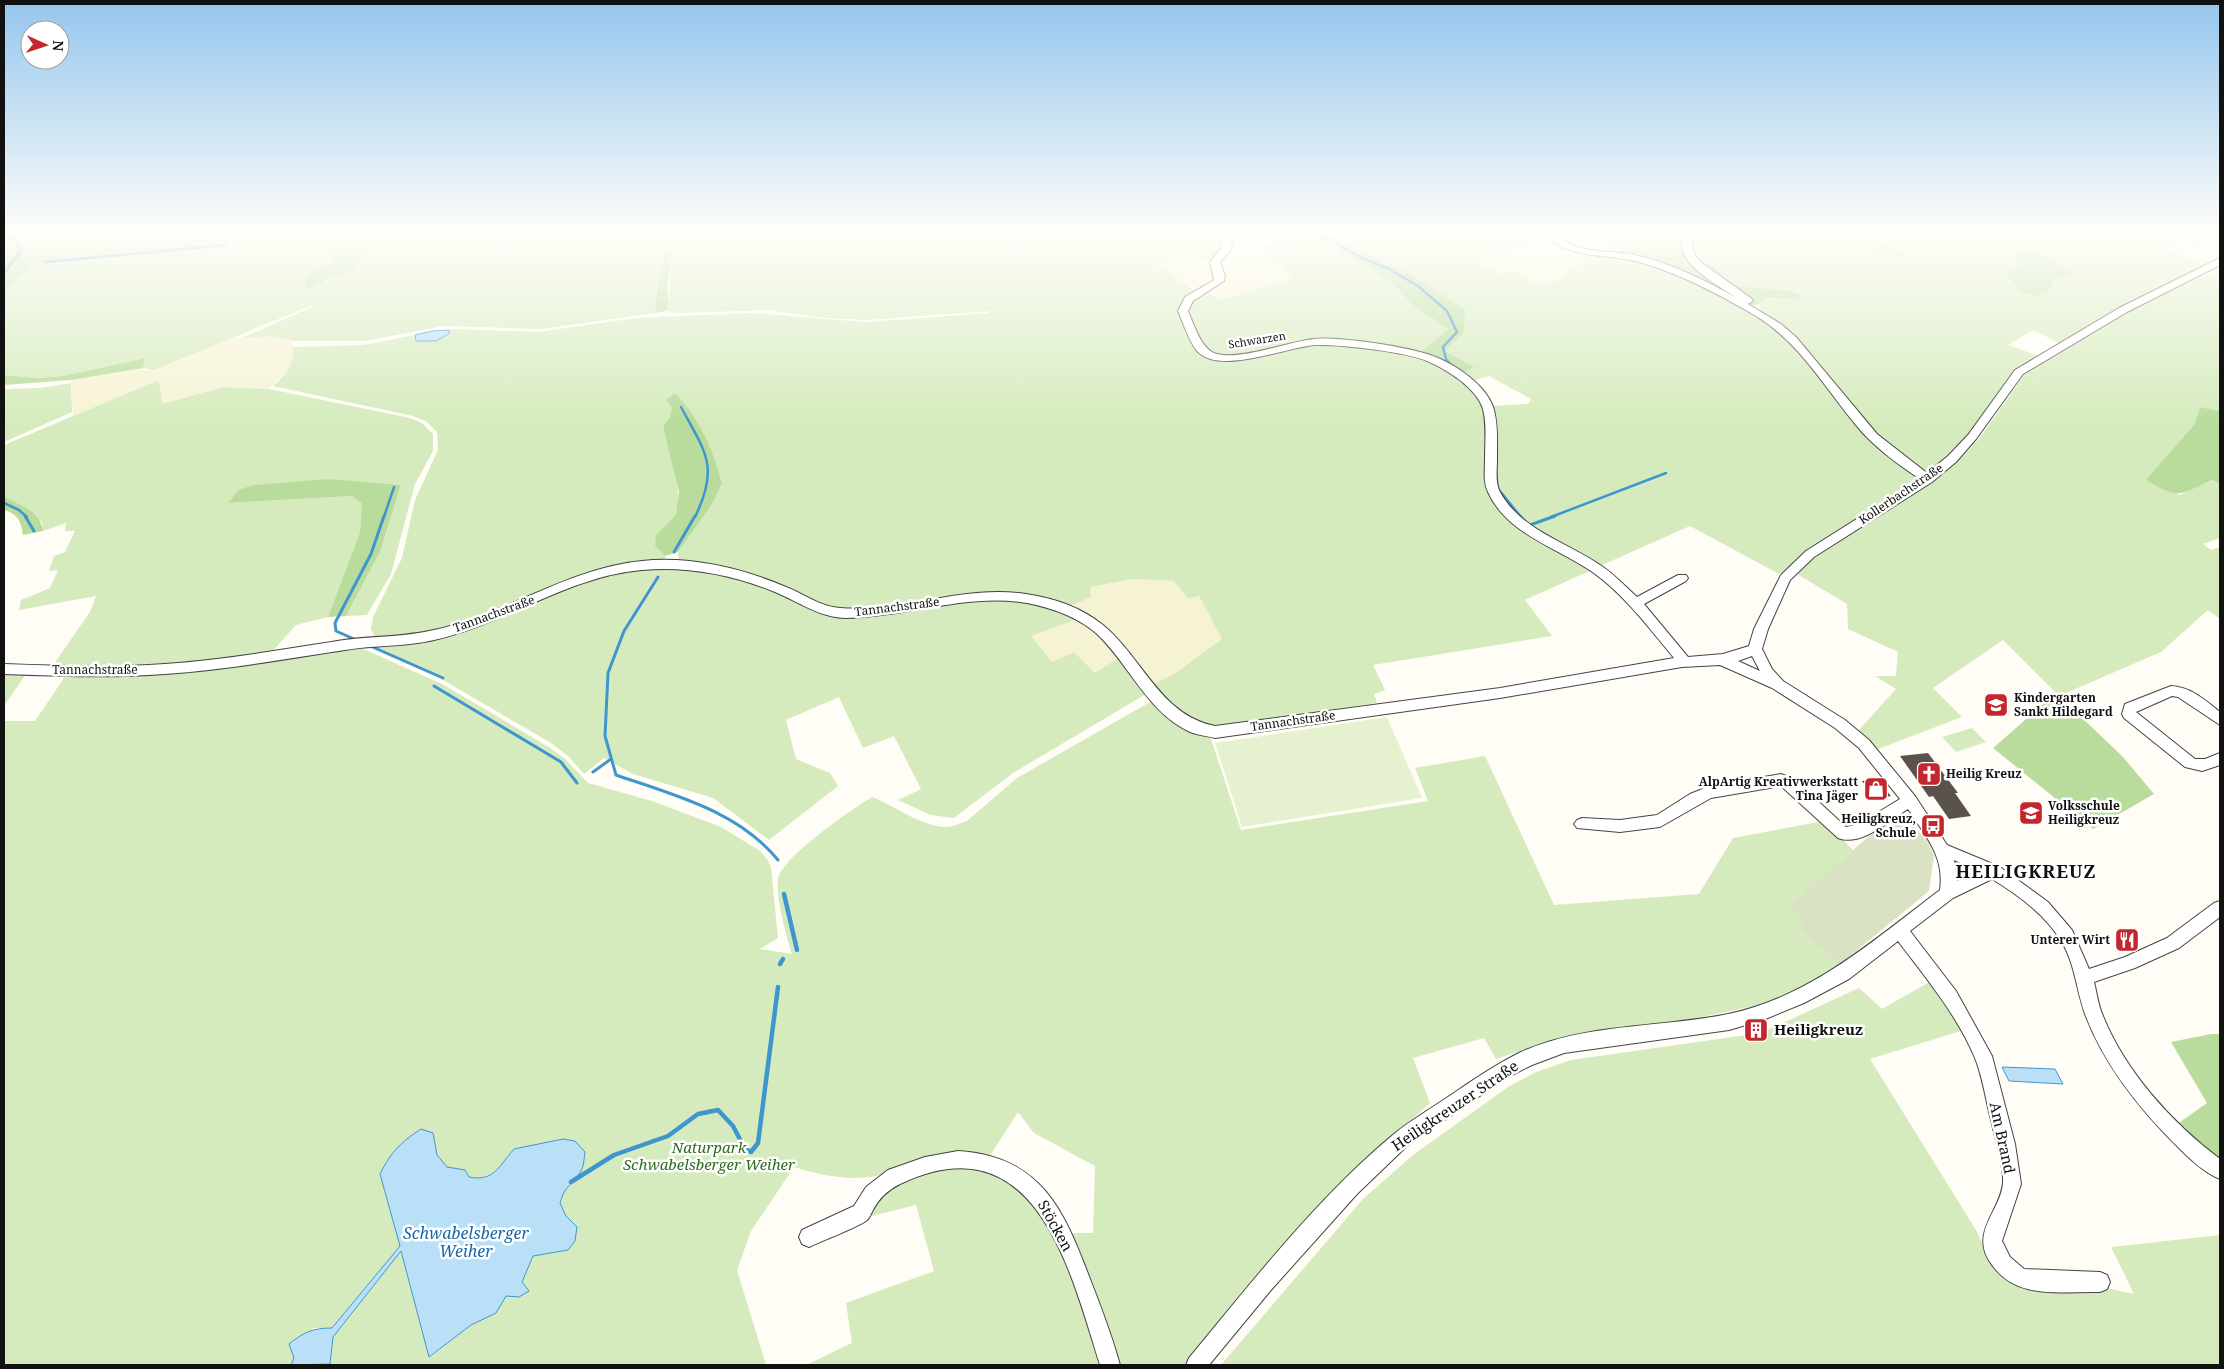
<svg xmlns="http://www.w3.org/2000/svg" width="2224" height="1369" font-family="'Noto Serif',serif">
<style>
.farmland{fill:#f6f3d4}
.green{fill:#d5ebbd;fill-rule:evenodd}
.forest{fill:#b9dc9c}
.cemetery{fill:#d9e3c4}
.pitch{fill:#e6f2cf}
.water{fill:#b9e0f7;stroke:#3f96cf}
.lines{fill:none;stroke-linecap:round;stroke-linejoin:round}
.stream-far2{stroke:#3f96cf;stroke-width:2.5}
.stream-far1{stroke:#3f96cf;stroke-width:3}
.stream{stroke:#3f96cf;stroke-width:4.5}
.building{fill:#5a524d}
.street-casing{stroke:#444;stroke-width:2}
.street{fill:#fff;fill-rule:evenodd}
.labels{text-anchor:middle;stroke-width:5;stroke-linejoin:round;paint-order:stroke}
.far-street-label{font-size:11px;fill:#111;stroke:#fff}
.street-label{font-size:12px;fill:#111;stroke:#fff}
.poi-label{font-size:12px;font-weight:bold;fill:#111;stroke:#fff;text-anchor:start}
.near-poi-label{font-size:15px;font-weight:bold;fill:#111;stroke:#fff;text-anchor:start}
.near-street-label{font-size:15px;fill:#111;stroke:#fff}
.near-park-label{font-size:15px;font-style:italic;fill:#2f6b1f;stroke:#fff}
.near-water-label{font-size:16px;font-style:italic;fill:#1768a6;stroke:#fff}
.district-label{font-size:18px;font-weight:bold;letter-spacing:1px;fill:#111;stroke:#fff}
</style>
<rect width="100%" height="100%" fill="#fffdf5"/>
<g class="farmland">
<polygon points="1577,232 1615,244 1626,254 1593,252 1569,270 1563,277 1544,286 1513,271 1501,275 1479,262 1515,246 1535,241 1567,241"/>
<polygon points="2220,238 2220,277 2200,270 2163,248 2180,240 2196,246"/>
<polygon points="1260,246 1292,279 1219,300 1207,292 1202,295 1157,262 1193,253 1204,261 1231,250"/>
<polygon points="271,336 293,341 293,359 290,368 269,389 223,387 162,404 159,380 73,416 71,380 127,369 154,370 230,338"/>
<polygon points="1133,579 1175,581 1188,599 1199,596 1222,639 1174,674 1146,689 1052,662 1031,636 1077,619 1065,612 1073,605 1091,597 1090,587"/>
</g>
<g class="green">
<path d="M395,231H1213L1224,245L1213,261H1204L1193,253L1157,263L1197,292L1180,311L1213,358L1315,344L1346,345L1417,358L1452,374L1476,393L1484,407L1487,422V479L1502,509L1594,569L1525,600L1552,636L1373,665L1385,690L1374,694L1377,703L1210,727L1188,723L1152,685L1174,674L1222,639L1199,596L1188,599L1174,581L1133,579L1090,587L1091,597L1073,605H1066L1052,598L1025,594L879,608L839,610L679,561L678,552L711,506L722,484L672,407L670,417L663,427C668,447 685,498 676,515C669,529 657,527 655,546L665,556V561L640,563L435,632L379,638L374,636L371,629L373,617L402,558L415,500L438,450L437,432L426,421L413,416L273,386C287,374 294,365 293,347L363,345L415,335L416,341H436L450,333L449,330L457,329L539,332L635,318L752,313L866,322L989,313V311L867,320L825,318L769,310L676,313L666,311C671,296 668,281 672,264L657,286L655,313L541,329L443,326L365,341H293L271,336L242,338L314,306L313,305L154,370L143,368L144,358L63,376L38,378L4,375V291L36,263L318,236L337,261L305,276L308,290L355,267L383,233Z"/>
<polygon points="1219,231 1310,231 1233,247"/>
<path d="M1322,231H1541L1551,240C1525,239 1503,252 1480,262L1501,275L1513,271L1543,286L1563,277L1569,270L1589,256L1643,262L1667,271L1758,316L1778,330L1798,348L1850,414L1918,477L1916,481L1825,539L1779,574L1690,526L1600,566C1562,544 1510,525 1494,480L1493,406L1528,404L1531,399L1489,376L1473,381L1461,374L1473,367L1445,351L1464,332L1414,276Z"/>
<path d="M1697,231H1841L1855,237L1866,248L1906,260L1905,254L1865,231H2220V238L2196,246L2180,240L2164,248L2207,267L2061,344L2033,330L2008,345L2039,356L2016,370L1967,435L1932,471C1891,469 1835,380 1807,350C1794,335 1777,323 1761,311L1759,304L1763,300L1785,297L1799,300V295L1772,289L1739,286L1725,278L1715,267L1697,258L1694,246L1691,245V237ZM2020,251L2037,252L2066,276L2055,280L2049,291L2021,293L2006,273L2019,266L2013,259Z"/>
<path d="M1315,234L1338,247L1341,252L1356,263L1366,265L1391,282L1415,307L1449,329L1422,351L1353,340L1335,341L1233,357L1208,353C1201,340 1175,312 1192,300C1196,297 1202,295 1207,292L1220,300L1292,279L1260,246Z"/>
<polygon points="2207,274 2220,277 2220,411 2200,407 2194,425 2147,480 2180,495 2212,480 2220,484 2220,538 2203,544 2211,550 2220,547 2220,619 2208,610 2161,652 2059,696 2003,640 1933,688 1962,717 1878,749 1858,731 1896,689 1875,676 1896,676 1898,652 1848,629 1847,604 1797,574 1815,556 1933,481 1957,462 1979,439 2025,374 2127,312"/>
<polygon points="159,380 162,404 223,387 269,389 410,418 422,423 433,434 433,451 415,484 391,574 367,615 346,616 380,552 401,485 238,490 230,503 352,496 363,505 360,532 328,617 296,625 271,653 191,665 51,668 90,612 96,596 19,610 21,600 50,588 58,570 49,571 54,556 65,552 75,531 65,531 66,523 43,531 42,522 4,497 4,445"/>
<polygon points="71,383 72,412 4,442 4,389 41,388"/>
<polygon points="640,568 690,569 739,579 778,592 824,613 978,600 1022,599 1045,603 1078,619 1031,636 1052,662 1074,652 1095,673 1120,657 1146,694 1013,773 954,818 931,815 898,800 921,789 894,736 863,748 839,697 786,720 796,759 830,773 838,786 769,840 713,798 633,774 604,758 584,774 568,756 551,743 431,673 368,646 460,629 603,576"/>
<path d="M359,647L444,685L547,746L564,758L588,783L652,801L721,827L760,851L767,859L771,867L778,938L760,949L792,954C786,935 776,899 778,879C780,859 853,808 872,797C895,806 923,828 948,827C954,826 961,823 967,821L1017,778L1150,702H1156C1177,726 1181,728 1211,739L1241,830L1428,801L1415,768L1485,756L1554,905L1699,894L1733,838L1824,821L1853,850L1790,906L1803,920L1798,929L1839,965L1824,978L1758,1005L1674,1023L1614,1028L1559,1038L1496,1059L1484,1038L1413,1058L1430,1103C1340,1182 1260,1273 1184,1365H1115L1108,1339L1068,1233H1093L1095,1166L1034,1133L1018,1112L989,1157C948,1142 909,1171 870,1177C844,1180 819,1175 794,1167L751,1231L737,1270L766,1365H328L330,1364L333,1337L401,1251L430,1357L471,1325L496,1313L506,1296L519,1297L529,1291L522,1282L533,1256L568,1250L577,1227L566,1216L559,1203L564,1189L575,1180L563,1139L514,1149C499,1166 494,1181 469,1177L465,1170L447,1167L437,1155L433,1134L380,1174L400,1246L332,1328H313L291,1365H4V721H35L66,675Z"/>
<polygon points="4,674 26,674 4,706"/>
<polygon points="1972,728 1986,742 1956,752 1942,737"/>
<polygon points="1933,980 1964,1030 1870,1059 1976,1230 1992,1263 2134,1294 2111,1247 2220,1235 2220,1365 1221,1365 1363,1199 1413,1155 1508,1087 1536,1072 1571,1060 1761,1033 1859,988 1882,1009"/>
<path d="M971,1164L1026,1189L1061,1250L1096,1344L1101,1365H806L852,1343L846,1303L934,1271L916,1205L872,1216L871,1201C901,1176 932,1168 971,1164Z"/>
</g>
<g class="forest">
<polygon points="4,231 395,231 383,233 355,267 307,290 305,276 336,261 318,236 36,263 4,291"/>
<polygon points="1322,231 1414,276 1465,310 1464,332 1445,351 1474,367 1461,374 1419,353 1449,329 1415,307 1391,282 1366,265 1356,263 1341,252 1338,247 1310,232"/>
<polygon points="1577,231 1603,231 1608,235 1638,236 1655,231 1688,231 1683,236 1683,242 1694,246 1697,258 1715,267 1725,278 1739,286 1790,291 1800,295 1799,300 1772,298 1763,300 1759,304 1741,308 1667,271 1626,254 1615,244"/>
<polygon points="1841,231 1865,231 1905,254 1906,261 1866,248 1855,237"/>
<polygon points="2020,251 2037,252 2075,272 2055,280 2049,291 2035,296 2021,293 2006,273 2019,266 2013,259"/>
<path d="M670,253C672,264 669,271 668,282C666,295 671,298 666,311L655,313C656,293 659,274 664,254Z"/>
<polygon points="145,358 143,368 71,380 4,385 4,375 38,378 63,376"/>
<path d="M675,393C699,417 714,452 722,484L711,506L678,552L665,556L655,546L656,535L676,515L679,492L663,427L670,417L672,407L666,400Z"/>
<path d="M2200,407L2220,411V484L2212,480C2180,495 2179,500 2146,480L2194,425Z"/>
<polygon points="328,479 401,485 380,552 346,616 328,617 360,532 362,504 352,496 229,503 238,490 254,485"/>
<path d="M4,497C19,505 41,511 43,531L23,535C21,521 18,514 4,510Z"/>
<polygon points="2056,693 2123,757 2154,794 2093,829 1993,748"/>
<polygon points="2211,1034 2220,1034 2220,1163 2207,1156 2176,1125 2207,1103 2171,1042"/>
</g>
<polygon class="cemetery" points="1903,814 1927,841 1934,856 1929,891 1839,965 1798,929 1803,920 1789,906 1868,837"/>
<polygon class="pitch" points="1387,717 1422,798 1242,827 1215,743"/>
<g class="water">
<polygon points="449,330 450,333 436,341 416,341 415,335 432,331"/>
<polygon points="2002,1067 2055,1069 2063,1084 2009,1081"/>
<path d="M421,1129L433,1133L437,1155L447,1167L465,1170L469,1177C494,1182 499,1166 514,1149L563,1139L575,1141L585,1152C584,1158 584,1166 581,1171C573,1186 565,1184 560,1203L566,1216L577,1227L575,1241L568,1250L533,1256L522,1282L529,1291L519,1297L506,1296L496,1313L471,1325L429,1357L401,1251L333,1337L330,1364L291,1365L294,1358L289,1344C304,1332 313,1328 332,1328L400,1246L380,1174C390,1153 402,1141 421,1129Z"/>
</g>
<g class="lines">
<g class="stream-far2">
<polyline points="1260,231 1270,237 1314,231 1360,257 1389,269 1418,286 1447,311 1457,332 1443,347 1446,359 1451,365"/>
<polyline points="46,262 227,245"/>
<polyline points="4,273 21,251 11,231"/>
<path d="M681,407C705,452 720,466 695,517"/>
<polyline points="1499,490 1521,517"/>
<polyline points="4,503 19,510 27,517"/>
<polyline points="384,517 394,487"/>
<polyline points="1551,517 1666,473"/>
</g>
<g class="stream-far1">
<polyline points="25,516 34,531"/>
<polyline points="1520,516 1525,521"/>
<polyline points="1530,525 1555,516"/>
<polyline points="674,552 695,516"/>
<path d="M658,577L624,631L608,673L605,736L616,775C674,795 738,811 778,860"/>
<polyline points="354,639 336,631 335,623 371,554 384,516"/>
<polyline points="368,645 443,678"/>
<polyline points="434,686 561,762 577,783"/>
<polyline points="593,772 611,759"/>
</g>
<g class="stream">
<polyline points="784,894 797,950"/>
<polyline points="780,964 783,959"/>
<polyline points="571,1182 614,1155 668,1136 698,1114 718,1110 733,1126 745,1149 751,1152 758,1143 778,987"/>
</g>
</g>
<g class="building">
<polygon points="1928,753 1958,793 1955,793 1971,816 1949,819 1933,796 1929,797 1900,756"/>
<polygon points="1876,778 1891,796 1876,799 1862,781"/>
</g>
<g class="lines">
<defs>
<g id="street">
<path d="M1212,231H1222L1232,244L1231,250L1220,262L1225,276L1224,281L1193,301L1188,311C1194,324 1201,350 1217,354C1241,360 1288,342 1314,339C1338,336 1410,347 1433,356C1455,364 1488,386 1494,410C1498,425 1497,442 1497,459C1497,469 1495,483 1500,492C1521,530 1566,542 1600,565C1613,573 1625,586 1637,597L1678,575H1686L1688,578L1686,581L1644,604L1688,657L1723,654L1749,646L1754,629L1781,575L1806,551L1920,479C1899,465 1878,450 1861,431C1827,392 1802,344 1756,316C1722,296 1685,276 1646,264C1610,252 1568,262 1540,231C1555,231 1566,244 1581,248C1599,253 1617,251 1635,255C1671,263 1704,280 1737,298C1721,287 1679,266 1682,242C1683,239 1686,235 1687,231H1696C1691,243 1691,250 1698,260L1752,299L1753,301L1748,304L1781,324L1796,337L1877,434L1927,473L1948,456L1968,435L2015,370L2119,308L2220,258V265L2127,312L2023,374L1976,439L1956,462L1932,482L1814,557L1790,580L1768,629L1762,649L1772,669L1783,681L1845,720L1869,740L1915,796L1947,845L2000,867L2048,902L2072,930L2089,969L2125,957L2167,938L2214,903L2220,901V917L2179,948L2135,968L2094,982C2097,993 2098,1005 2103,1016C2125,1071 2172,1123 2220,1159V1179C2205,1173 2192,1161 2181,1150C2141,1111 2105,1067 2085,1014C2076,989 2075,962 2060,939C2043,913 2018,895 1992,879L1953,898L1910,931L1956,991L1992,1056L2015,1144L2021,1184L2002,1241L2010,1257L2024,1269L2100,1272L2107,1275L2110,1282L2107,1289L2100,1292C2059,1291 2015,1301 1990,1262C1970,1232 2001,1210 2003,1183C2004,1165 1996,1142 1992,1124C1986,1102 1983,1078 1975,1058C1957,1015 1926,978 1898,941L1849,979L1804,1003L1763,1020L1729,1030L1564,1053L1532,1065L1506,1078L1407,1146L1357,1194L1271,1290L1209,1365H1186L1189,1358C1251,1283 1319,1196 1394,1134C1411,1120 1432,1108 1451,1095C1473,1080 1496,1064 1521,1052C1585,1023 1660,1028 1728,1014C1811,997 1875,939 1940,890C1945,856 1925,836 1908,809C1889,821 1861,847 1838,838L1781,786L1711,798L1660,827L1620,832L1577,828L1574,824L1577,820L1582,818L1620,820L1657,815L1690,794L1710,786L1781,774L1794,779L1846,827L1859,824L1900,799L1859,748L1835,728L1772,688L1720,665L1682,667L1500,698L1215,738C1207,736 1198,735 1190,732C1148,713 1129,664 1097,634C1078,617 1052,608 1027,603C968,593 906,617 847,618C820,618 799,602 775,592C733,575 687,566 642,570C569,576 505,624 434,640C405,647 374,645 345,650C285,659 225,670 165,674C112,678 57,676 4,674V664C58,666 112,668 165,664C225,660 285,649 344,640C374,636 405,637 434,630C505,615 568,568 642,561C690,556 742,568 786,587C804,594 821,607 840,608C902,613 964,584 1026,594C1053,598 1081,607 1103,625C1143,658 1160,715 1215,726L1500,688L1674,658C1649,628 1624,594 1591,571C1556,547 1507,534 1488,492C1483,482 1485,469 1485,458C1485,442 1487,425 1483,409C1477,388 1446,369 1427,361C1407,352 1338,344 1315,345C1287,347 1221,375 1198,352C1190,344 1183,322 1178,311L1185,297L1214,280L1210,262L1221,249L1222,244ZM1752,656L1760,671L1738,661ZM1954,860L1978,871L1957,881Z"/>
<path d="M2171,686C2191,687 2205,700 2220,712V725L2178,697L2172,696L2136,712L2195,759H2205L2220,753V765L2202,771L2185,767L2124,718L2122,714L2125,704Z"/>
<path d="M958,1151C1041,1156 1064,1210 1090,1279C1101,1307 1112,1336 1120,1365H1100C1070,1270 1036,1119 900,1184C888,1190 879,1198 873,1210C871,1213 870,1218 867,1220C861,1226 819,1242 809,1247L802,1244L799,1237L802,1230L854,1206L866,1187L888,1170L925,1157Z"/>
</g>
</defs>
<use href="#street" class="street-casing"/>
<use href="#street" class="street"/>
</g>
<linearGradient id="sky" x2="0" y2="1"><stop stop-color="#95c6ee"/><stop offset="0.55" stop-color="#fffefa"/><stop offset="1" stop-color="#fffefa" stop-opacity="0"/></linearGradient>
<rect width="2224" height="423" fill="url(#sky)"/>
<defs>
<symbol id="school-square" viewBox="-11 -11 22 22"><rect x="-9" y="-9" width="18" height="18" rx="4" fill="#c4262e" stroke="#fff"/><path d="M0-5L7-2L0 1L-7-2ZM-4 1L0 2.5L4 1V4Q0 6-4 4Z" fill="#fff"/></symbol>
<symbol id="church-square" viewBox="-11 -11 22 22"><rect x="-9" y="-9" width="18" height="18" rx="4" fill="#c4262e" stroke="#fff"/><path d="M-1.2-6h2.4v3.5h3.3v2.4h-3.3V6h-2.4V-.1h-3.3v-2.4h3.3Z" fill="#fff"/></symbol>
<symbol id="shop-square" viewBox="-11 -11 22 22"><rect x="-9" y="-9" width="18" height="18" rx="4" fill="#c4262e" stroke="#fff"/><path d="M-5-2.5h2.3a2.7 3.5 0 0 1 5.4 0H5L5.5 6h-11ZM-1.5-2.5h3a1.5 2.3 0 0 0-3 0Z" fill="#fff"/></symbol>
<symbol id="bus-square" viewBox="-11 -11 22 22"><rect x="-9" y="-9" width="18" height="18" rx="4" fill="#c4262e" stroke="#fff"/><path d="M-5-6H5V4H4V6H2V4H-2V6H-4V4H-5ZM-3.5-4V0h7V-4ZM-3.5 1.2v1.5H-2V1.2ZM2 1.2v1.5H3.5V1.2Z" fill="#fff"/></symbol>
<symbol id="restaurant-square" viewBox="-11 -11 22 22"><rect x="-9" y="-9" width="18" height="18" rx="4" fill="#c4262e" stroke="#fff"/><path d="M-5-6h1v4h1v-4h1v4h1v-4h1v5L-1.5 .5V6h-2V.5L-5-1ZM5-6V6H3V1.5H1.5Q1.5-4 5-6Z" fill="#fff"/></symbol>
<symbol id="building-square" viewBox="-11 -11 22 22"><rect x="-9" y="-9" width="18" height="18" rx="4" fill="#c4262e" stroke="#fff"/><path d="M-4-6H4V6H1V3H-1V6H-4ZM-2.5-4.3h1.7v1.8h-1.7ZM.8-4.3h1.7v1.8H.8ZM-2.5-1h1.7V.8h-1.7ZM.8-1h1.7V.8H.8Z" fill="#fff"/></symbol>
</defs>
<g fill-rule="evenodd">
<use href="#school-square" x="1982" y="691" width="28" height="28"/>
<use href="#church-square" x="1915" y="760" width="28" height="28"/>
<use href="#shop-square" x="1862" y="775" width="28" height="28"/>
<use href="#school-square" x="2017" y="799" width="28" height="28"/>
<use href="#bus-square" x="1919" y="812" width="28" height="28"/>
<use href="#restaurant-square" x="2113" y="926" width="28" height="28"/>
<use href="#building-square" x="1742" y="1016" width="28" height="28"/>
</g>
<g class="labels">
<g class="far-street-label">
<text transform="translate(1257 340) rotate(-9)" y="4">Schwarzen</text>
</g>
<g class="street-label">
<text transform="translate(1901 494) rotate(-34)" y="4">Kollerbachstraße</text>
<text transform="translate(897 607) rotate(-7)" y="4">Tannachstraße</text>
<text transform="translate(494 614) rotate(-20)" y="4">Tannachstraße</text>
<text x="95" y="674">Tannachstraße</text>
<text transform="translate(1293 721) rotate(-8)" y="4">Tannachstraße</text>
</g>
<g class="poi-label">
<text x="2014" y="702">Kindergarten<tspan x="2014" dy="14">Sankt Hildegard</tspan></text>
<text x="1946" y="778">Heilig Kreuz</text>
<text x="1858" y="786" text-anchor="end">AlpArtig Kreativwerkstatt<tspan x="1858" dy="14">Tina Jäger</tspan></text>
<text x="2048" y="810">Volksschule<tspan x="2048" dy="14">Heiligkreuz</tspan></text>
<text x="1916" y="823" text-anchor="end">Heiligkreuz,<tspan x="1916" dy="14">Schule</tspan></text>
<text x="2110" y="944" text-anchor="end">Unterer Wirt</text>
</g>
<g class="near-poi-label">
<text x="1774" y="1035">Heiligkreuz</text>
</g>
<g class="near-street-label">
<text transform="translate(1455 1106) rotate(-34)" y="5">Heiligkreuzer Straße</text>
<text transform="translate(2002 1138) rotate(78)" y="5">Am Brand</text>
<text transform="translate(1055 1226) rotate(61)" y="5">Stöcken</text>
</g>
<g class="near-park-label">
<text x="709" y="1153">Naturpark<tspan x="709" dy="17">Schwabelsberger Weiher</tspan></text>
</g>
<g class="near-water-label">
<text x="466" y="1239">Schwabelsberger<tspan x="466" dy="18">Weiher</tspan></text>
</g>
<g class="district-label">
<text x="2026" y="878">HEILIGKREUZ</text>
</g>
</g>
<rect width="2224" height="1369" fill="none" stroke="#111111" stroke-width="10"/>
<g transform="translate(45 45) rotate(93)"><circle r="24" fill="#ffffff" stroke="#a0a0a0"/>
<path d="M0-4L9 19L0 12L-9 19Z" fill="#c4262e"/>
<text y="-8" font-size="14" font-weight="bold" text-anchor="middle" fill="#111111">N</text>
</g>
</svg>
